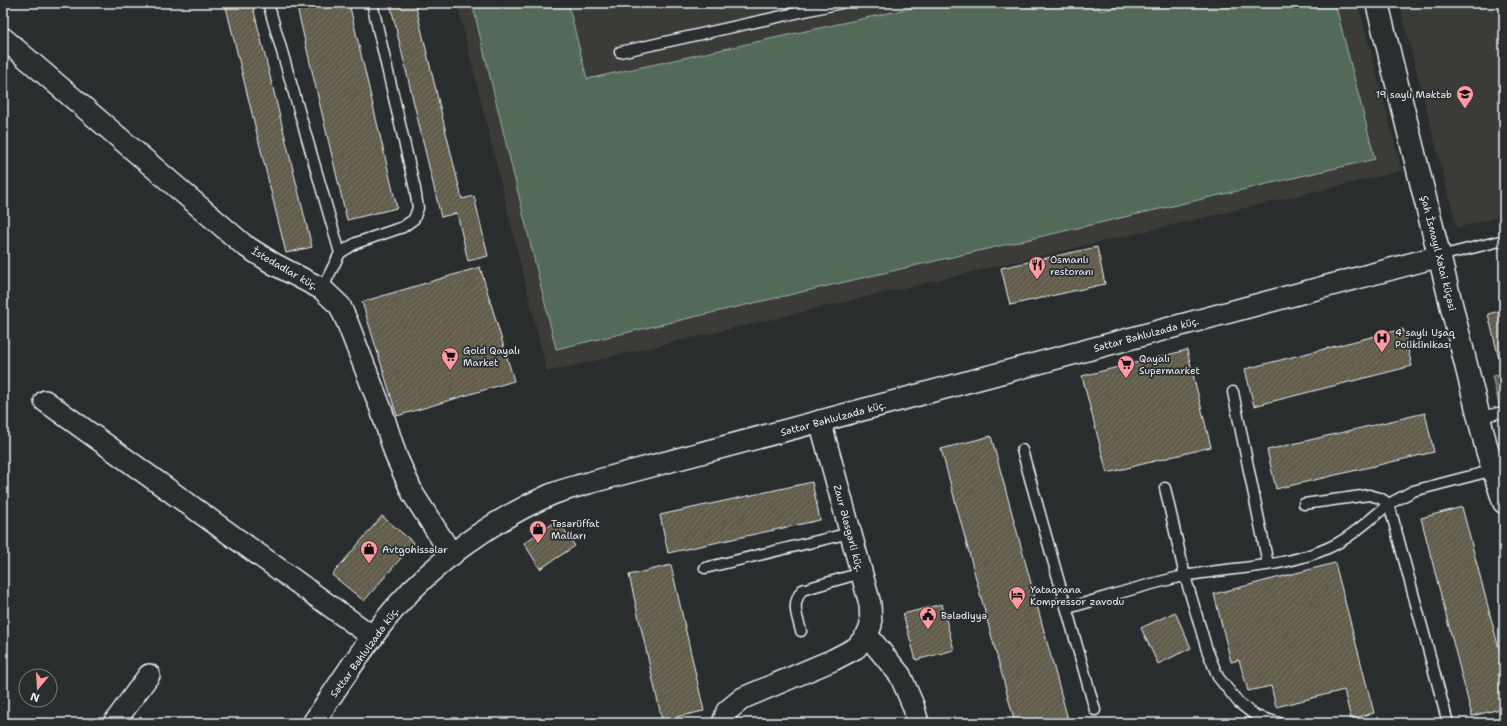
<svg xmlns="http://www.w3.org/2000/svg" width="1507" height="726" font-family="'Shantell Sans',sans-serif">
<style>
.built{fill:#3b3b37}
.green{fill:#526b59;stroke:#9daea8}
.building{fill:url(#building-hatch);stroke:#e8f1f8}
.lines{fill:none;stroke-linecap:round;stroke-linejoin:round}
.service-casing{stroke:#e8f1f8;stroke-width:13}
.minor-casing{stroke:#e8f1f8;stroke-width:24}
.tertiary-casing{stroke:#e8f1f8;stroke-width:25}
.service{stroke:#2a2d2e;stroke-width:10}
.minor{stroke:#2a2d2e;stroke-width:21}
.tertiary{stroke:#2a2d2e;stroke-width:22}
.labels{text-anchor:middle;stroke-width:3.5;stroke-linejoin:round;paint-order:stroke}
.poi-label{font-size:10px;fill:#e8f1f8;stroke:#2a2d2e;text-anchor:start}
.street-label{font-size:10px;fill:#e8f1f8;stroke:#2a2d2e}
</style>
<defs>
<pattern id="building-hatch" width="6" height="6" patternUnits="userSpaceOnUse"><rect width="6" height="6" fill="#625c4c"/><path d="M-1 1l2-2M0 6l6-6M5 7l2-2" fill="none" stroke="#787467"/></pattern>
</defs>
<rect width="100%" height="100%" fill="#2a2d2e"/>
<filter id="ink" filterUnits="userSpaceOnUse"><feTurbulence type="fractalNoise" baseFrequency=".025" numOctaves="2"/><feDisplacementMap in="SourceGraphic" scale="8" xChannelSelector="R" yChannelSelector="G"/><feConvolveMatrix kernelMatrix="1 2 1 2 8 2 1 2 1" color-interpolation-filters="sRGB"/></filter>
<g filter="url(#ink)">
<g class="built">
<polygon points="457,3 1358,3 1402,171 547,372"/>
<polygon points="1399,3 1504,3 1504,215 1457,228"/>
</g>
<g class="green">
<polygon points="472,3 568,3 587,79 934,3 1098,3 1100,11 1143,3 1335,3 1375,159 556,349"/>
<polygon points="1504,374 1504,403 1499,405 1492,376"/>
</g>
<g class="building">
<polygon points="225,3 252,3 312,247 286,253"/>
<polygon points="296,3 349,3 397,208 347,220"/>
<polygon points="390,3 415,3 462,199 474,196 488,256 468,261 457,213 441,217"/>
<polygon points="1097,247 1105,284 1010,305 1001,268"/>
<polygon points="480,267 514,381 397,416 362,302"/>
<polygon points="1504,310 1504,357 1499,359 1488,314"/>
<polygon points="1403,329 1412,366 1254,406 1245,369"/>
<polygon points="1187,350 1211,447 1107,473 1082,376"/>
<polygon points="1425,413 1434,452 1276,489 1267,450"/>
<polygon points="991,436 1069,723 1015,723 941,449"/>
<polygon points="812,482 820,520 668,553 660,515"/>
<polygon points="1462,507 1504,668 1504,708 1472,716 1421,518"/>
<polygon points="382,516 414,543 364,601 332,575"/>
<polygon points="558,520 575,546 540,569 524,543"/>
<polygon points="1335,563 1374,713 1351,719 1344,690 1276,707 1271,686 1248,691 1239,660 1231,662 1214,594"/>
<polygon points="671,565 704,711 662,720 629,575"/>
<polygon points="942,604 954,650 916,660 903,614"/>
<polygon points="1175,612 1191,648 1158,664 1141,628"/>
</g>
<g class="lines">
<defs>
<g id="service">
<polyline points="268,3 340,253 322,289"/>
<polyline points="620,52 841,3"/>
<polyline points="340,253 356,243 403,227 414,219 418,208 415,189 372,3"/>
<polyline points="1440,256 1504,240"/>
<polyline points="1233,392 1268,564"/>
<polyline points="1479,417 1504,412"/>
<polyline points="1022,450 1095,710"/>
<polyline points="1165,488 1185,576 1207,650 1218,677 1239,703 1256,716 1279,723"/>
<polyline points="705,568 850,533"/>
<path d="M1068,608C1107,597 1146,584 1185,576C1232,567 1284,568 1328,548C1351,538 1370,519 1389,504L1380,498L1369,495L1304,504"/>
<path d="M801,631C797,615 791,605 802,590L861,573"/>
<polyline points="1448,723 1389,504 1413,491 1494,470"/>
</g>
<g id="minor">
<polyline points="3,38 244,245 274,264 322,289 340,306 348,324 381,409 396,456 413,494 452,555"/>
<polyline points="45,401 373,637"/>
<polyline points="867,635 900,675 913,705 918,723"/>
<polyline points="114,723 149,675"/>
<path d="M313,723C340,684 365,643 396,607C437,560 493,520 550,495C562,490 575,487 588,483L1440,256"/>
<polyline points="723,723 727,711 743,698 833,660 856,648 867,635 871,625 870,604 820,421"/>
</g>
<polyline id="tertiary" points="1377,3 1487,450 1504,502"/>
</defs>
<use href="#service" class="service-casing"/>
<use href="#minor" class="minor-casing"/>
<use href="#tertiary" class="tertiary-casing"/>
<use href="#service" class="service"/>
<use href="#minor" class="minor"/>
<use href="#tertiary" class="tertiary"/>
</g>
</g>
<defs>
<symbol id="school-pin" viewBox="-11 -11 22 30"><path d="M0 17L-7.5 6A9.5 9.5 0 1 1 7.5 6Z" fill="#ff9aa2" stroke="#2a2d2e"/><path d="M0-5L7-2L0 1L-7-2ZM-4 1L0 2.5L4 1V4Q0 6-4 4Z" fill="#111"/></symbol>
<symbol id="restaurant-pin" viewBox="-11 -11 22 30"><path d="M0 17L-7.5 6A9.5 9.5 0 1 1 7.5 6Z" fill="#ff9aa2" stroke="#2a2d2e"/><path d="M-5-6h1v4h1v-4h1v4h1v-4h1v5L-1.5 .5V6h-2V.5L-5-1ZM5-6V6H3V1.5H1.5Q1.5-4 5-6Z" fill="#111"/></symbol>
<symbol id="hospital-pin" viewBox="-11 -11 22 30"><path d="M0 17L-7.5 6A9.5 9.5 0 1 1 7.5 6Z" fill="#ff9aa2" stroke="#2a2d2e"/><path d="M-5-5h3v3.5h4V-5h3V5h-3V1.5h-4V5h-3Z" fill="#111"/></symbol>
<symbol id="supermarket-pin" viewBox="-11 -11 22 30"><path d="M0 17L-7.5 6A9.5 9.5 0 1 1 7.5 6Z" fill="#ff9aa2" stroke="#2a2d2e"/><path d="M-6-5.5h2.5l.6 2H6L4.5 2H-2.5L-4.4-4H-6ZM-1.5 3.2a1.3 1.3 0 1 0 .1 0ZM3 3.2a1.3 1.3 0 1 0 .1 0Z" fill="#111"/></symbol>
<symbol id="shop-pin" viewBox="-11 -11 22 30"><path d="M0 17L-7.5 6A9.5 9.5 0 1 1 7.5 6Z" fill="#ff9aa2" stroke="#2a2d2e"/><path d="M-5-2.5h2.3a2.7 3.5 0 0 1 5.4 0H5L5.5 6h-11ZM-1.5-2.5h3a1.5 2.3 0 0 0-3 0Z" fill="#111"/></symbol>
<symbol id="hotel-pin" viewBox="-11 -11 22 30"><path d="M0 17L-7.5 6A9.5 9.5 0 1 1 7.5 6Z" fill="#ff9aa2" stroke="#2a2d2e"/><path d="M-6-4.5h1.5V1H6V5H4.5V3h-9V5H-6ZM-4 0a1.8 1.8 0 1 1 3.6 0ZM.5 0V-2.5h3Q6-2.5 6 0Z" fill="#111"/></symbol>
<symbol id="civic-pin" viewBox="-11 -11 22 30"><path d="M0 17L-7.5 6A9.5 9.5 0 1 1 7.5 6Z" fill="#ff9aa2" stroke="#2a2d2e"/><path d="M-.6-6.5H3V-4.5H.6V-3L4-1V1h2V6H-6V1h2V-1L-.6-3ZM-1.2 2.5V6h2.4V2.5Z" fill="#111"/></symbol>
</defs>
<g fill-rule="evenodd">
<use href="#school-pin" x="1455" y="84" width="20" height="27"/>
<use href="#restaurant-pin" x="1027" y="255" width="20" height="27"/>
<use href="#hospital-pin" x="1372" y="328" width="20" height="27"/>
<use href="#supermarket-pin" x="440" y="346" width="20" height="27"/>
<use href="#supermarket-pin" x="1116" y="354" width="20" height="27"/>
<use href="#shop-pin" x="528" y="519" width="20" height="27"/>
<use href="#shop-pin" x="359" y="539" width="20" height="27"/>
<use href="#hotel-pin" x="1007" y="585" width="20" height="27"/>
<use href="#civic-pin" x="918" y="605" width="20" height="27"/>
</g>
<g class="labels">
<g class="poi-label">
<text x="1452" y="98" text-anchor="end">19 saylı Məktəb</text>
<text x="1050" y="263">Osmanlı<tspan x="1050" dy="12">restoranı</tspan></text>
<text x="1395" y="336">4 saylı Uşaq<tspan x="1395" dy="12">Poliklinikası</tspan></text>
<text x="463" y="354">Gold Qayalı<tspan x="463" dy="12">Market</tspan></text>
<text x="1139" y="362">Qayalı<tspan x="1139" dy="12">Supermarket</tspan></text>
<text x="551" y="527">Təsərüffat<tspan x="551" dy="12">Malları</tspan></text>
<text x="382" y="553">Avtgohissələr</text>
<text x="1030" y="593">Yataqxana<tspan x="1030" dy="12">Kompressor zavodu</tspan></text>
<text x="941" y="619">Bələdiyyə</text>
</g>
<g class="street-label">
<text transform="translate(1439 253) rotate(76)" y="4">Şah İsmayıl Xətai küçəsi</text>
<text transform="translate(285 268) rotate(30)" y="4">İstedadlar küç.</text>
<text transform="translate(1146 334) rotate(-15)" y="4">Səttar Bəhlulzadə küç.</text>
<text transform="translate(833 418) rotate(-15)" y="4">Səttar Bəhlulzadə küç.</text>
<text transform="translate(849 528) rotate(75)" y="4">Zaur Ələsgərli küç.</text>
<text transform="translate(364 652) rotate(-54)" y="4">Səttar Bəhlulzadə küç.</text>
</g>
</g>
<rect width="1507" height="726" fill="none" stroke="#2a2d2e" stroke-width="16"/>
<rect x="8" y="8" width="1491" height="710" fill="none" stroke="#e8f1f8" stroke-width="1.5" filter="url(#ink)"/>
<g transform="translate(38 688) rotate(198)"><circle r="19" fill="#2a2d2e" stroke="#767b7f"/>
<path d="M0-3L7 15L0 10L-7 15Z" fill="#ff9aa2"/>
<text y="-6" font-size="11" font-weight="bold" text-anchor="middle" fill="#e8f1f8">N</text>
</g>
</svg>
